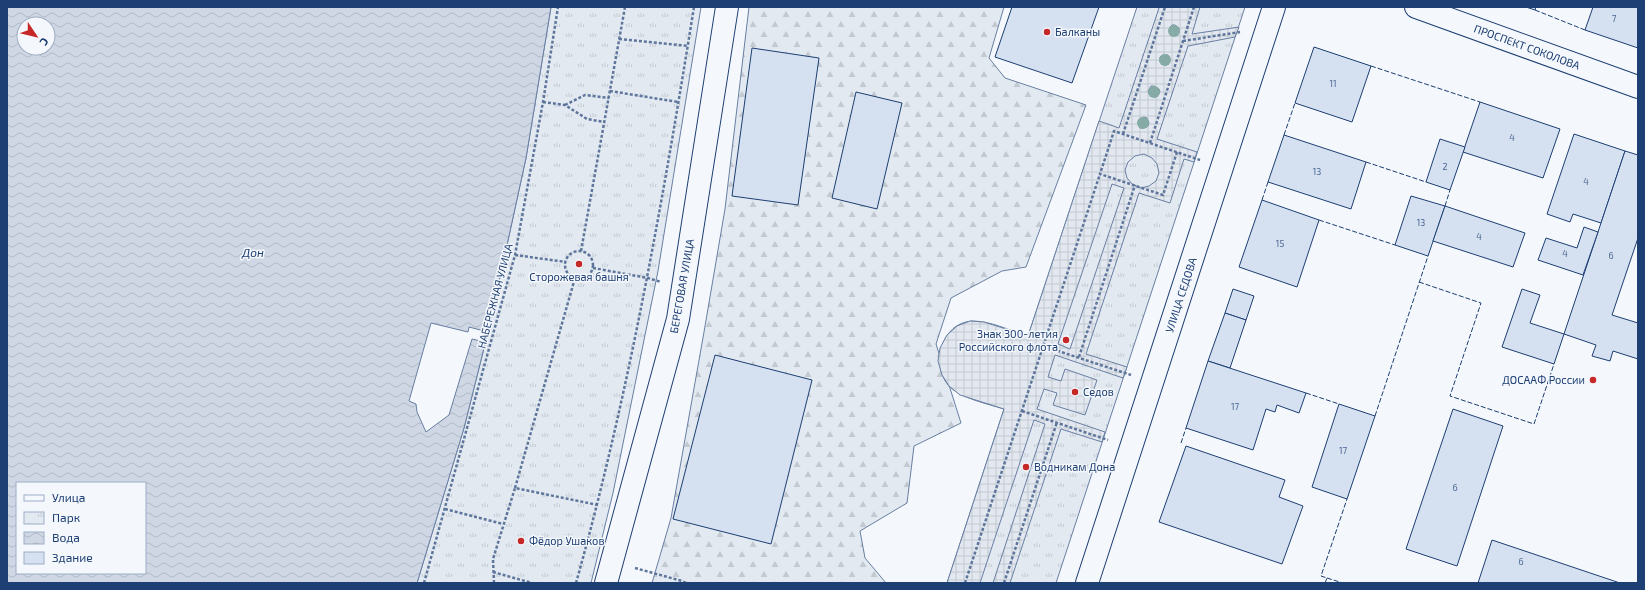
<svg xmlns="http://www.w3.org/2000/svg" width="1645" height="590" font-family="'Exo 2',sans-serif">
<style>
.forest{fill:url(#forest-firs);stroke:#687fa3}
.park{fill:url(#park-tufts);stroke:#687fa3}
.plaza{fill:url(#plaza-grid);stroke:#687fa3;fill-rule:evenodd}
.water{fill:url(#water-waves);stroke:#687fa3;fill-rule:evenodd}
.pier{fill:#f4f7fb;stroke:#687fa3}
.building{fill:#d5e0f0;stroke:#1d3f73}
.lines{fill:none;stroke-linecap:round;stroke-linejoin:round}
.minor-casing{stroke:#1d3f73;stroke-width:24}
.path{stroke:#5e769c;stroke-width:2.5;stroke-dasharray:3 2;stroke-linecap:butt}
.minor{stroke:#f4f7fb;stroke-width:22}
.fence{stroke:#1d3f73;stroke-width:1;stroke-dasharray:5 2;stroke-linecap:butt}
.tree{fill:#86aba6}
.poi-dot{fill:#c62828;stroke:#f4f7fb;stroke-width:1.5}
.labels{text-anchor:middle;stroke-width:3;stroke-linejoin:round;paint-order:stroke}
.number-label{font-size:9px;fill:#4b6792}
.poi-label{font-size:11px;fill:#1d3f73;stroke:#f4f7fb;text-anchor:start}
.street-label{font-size:11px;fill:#1d3f73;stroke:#f4f7fb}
.water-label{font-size:12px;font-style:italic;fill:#1d3f73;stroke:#f4f7fb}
</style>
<defs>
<pattern id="forest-firs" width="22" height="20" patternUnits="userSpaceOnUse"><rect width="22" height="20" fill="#e3e9f0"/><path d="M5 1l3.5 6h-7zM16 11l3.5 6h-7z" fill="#c2c9d1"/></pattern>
<pattern id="park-tufts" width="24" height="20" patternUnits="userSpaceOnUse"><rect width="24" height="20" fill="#e3e9f0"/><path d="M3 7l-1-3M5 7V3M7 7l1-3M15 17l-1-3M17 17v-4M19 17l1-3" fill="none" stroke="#c2c9d1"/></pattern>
<pattern id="plaza-grid" width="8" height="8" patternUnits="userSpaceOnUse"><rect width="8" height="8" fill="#e3e8f0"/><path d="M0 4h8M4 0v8" fill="none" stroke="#c2c8d1"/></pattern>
<pattern id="water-waves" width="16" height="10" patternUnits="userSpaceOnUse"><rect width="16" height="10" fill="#cfd7e4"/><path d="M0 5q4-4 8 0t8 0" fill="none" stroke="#b1bac7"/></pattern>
</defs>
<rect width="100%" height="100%" fill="#f4f7fb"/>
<polygon class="forest" points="749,7 1004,7 989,58 1005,78 1086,105 1026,267 1002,271 951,298 936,344 961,423 914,446 907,503 860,531 865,558 886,583 652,583 671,518 704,332 725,209"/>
<g class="park">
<polygon points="551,7 701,7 658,271 613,493 591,583 417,583 464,428 488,332 526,158"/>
<path d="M1137,7H1245L1056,583H947L1004,409C988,404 959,398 948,385C931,364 941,323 972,321C992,321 1010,331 1028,336Z"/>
</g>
<path class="plaza" d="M1157,7H1200L1192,34L1239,27L1235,37L1188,46L1157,139L1197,152L1194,162L1184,159L1170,203L1139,193L1086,354L1127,367L1123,378L1055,355L1048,377L1061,381L1065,369L1097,380L1085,415L1053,405L1057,393L1044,389L1037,409L1105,432L1102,442L1061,429L1010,583H993L1045,424L1034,420L980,583H947L1004,409L960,395L949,386L942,375L938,361L940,348L947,335L957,326L970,321L984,322L1028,336L1099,121L1119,128L1159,8ZM1172,25H1175L1179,28V33L1177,35H1171L1170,33V27ZM1163,55H1168L1170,58L1169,63L1167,65H1164L1160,62V57ZM1151,86H1154L1159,89L1160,92L1156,97L1151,96L1149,94L1148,91ZM1144,117L1147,118L1149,123L1148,126L1143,128H1140L1138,122L1141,118ZM1144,154L1152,158L1157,164L1159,173L1156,181L1149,186L1141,188L1133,185L1127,178L1125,170L1128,162L1135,156ZM1112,184L1124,188L1070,349L1058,344Z"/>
<path class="water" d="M7,7H551L526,158L488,332L464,428L417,583H7ZM24,24H48V48H24ZM17,483H145V573H17Z"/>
<polygon class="pier" points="431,323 468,332 469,327 488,332 485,342 472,339 449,415 426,432 417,412 416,404 409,401"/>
<g class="building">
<polygon points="1012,7 1099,7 1072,83 995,57"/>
<polygon points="1526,7 1536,7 1535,10"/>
<polygon points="1593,7 1638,7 1638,48 1585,30"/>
<polygon points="1314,47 1371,66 1352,122 1295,103"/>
<polygon points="752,48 819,58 798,205 732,196"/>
<polygon points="856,92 902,103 877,209 832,198"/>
<polygon points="1480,102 1560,129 1543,178 1463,152"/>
<polygon points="1574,134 1625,151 1601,223 1573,214 1570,222 1547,214"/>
<polygon points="1284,135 1366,162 1351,209 1268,182"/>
<polygon points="1440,139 1465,147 1450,190 1426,182"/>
<polygon points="1625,151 1638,155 1638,238 1612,315 1638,323 1638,359 1613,351 1610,361 1592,356 1596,345 1564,334"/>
<polygon points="1411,196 1445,206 1428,256 1395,245"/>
<polygon points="1262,200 1319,220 1297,287 1239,267"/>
<polygon points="1445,206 1525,233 1513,267 1433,241"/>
<polygon points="1584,227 1598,232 1583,275 1538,260 1546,238 1577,248"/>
<polygon points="1233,289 1254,296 1246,320 1225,313"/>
<polygon points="1522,289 1540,295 1530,323 1564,334 1554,364 1502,347"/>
<polygon points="1225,313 1246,320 1230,368 1208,361"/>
<polygon points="715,355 812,380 771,544 673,519"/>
<polygon points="1208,361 1306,393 1299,413 1277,405 1275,412 1266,409 1253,450 1186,428"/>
<polygon points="1339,404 1375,416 1347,499 1312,487"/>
<polygon points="1453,409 1503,426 1457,566 1406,549"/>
<polygon points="1186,446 1285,480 1279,497 1303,506 1282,564 1159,522"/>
<polygon points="1492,540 1620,583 1478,583"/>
</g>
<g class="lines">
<defs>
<g id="minor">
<polyline points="1416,7 1638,87"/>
<polyline points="606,583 678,319 727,7"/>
<polyline points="1087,583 1274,7"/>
</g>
</defs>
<use href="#minor" class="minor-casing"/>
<g class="path">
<polyline points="619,39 688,46"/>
<polyline points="1183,41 1240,32"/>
<polyline points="610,91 678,102"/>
<polyline points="543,102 565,105 587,119 604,122"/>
<polyline points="565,105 585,95 609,98"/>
<polyline points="1123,134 1165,7"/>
<polyline points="1150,143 1194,7"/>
<polyline points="1177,152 1163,195 1100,174 1114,131 1200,160"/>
<polyline points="581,251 625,7"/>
<circle cx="579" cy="265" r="14"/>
<polyline points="515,255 566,262"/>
<polyline points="593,268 648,278 661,282"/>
<polyline points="1043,346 1131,375"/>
<polyline points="1079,357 1135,185"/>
<polyline points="1022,411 1108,440"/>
<polyline points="515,488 575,278"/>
<polyline points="445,509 503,524"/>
<polyline points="635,568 682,581 686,583"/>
<polyline points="493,572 532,583"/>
<polyline points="424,583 515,255 543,102 558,7"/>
<polyline points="494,583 493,559 515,488 598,505"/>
<path d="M576,583C629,394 663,200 694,7"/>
<polyline points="965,583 1100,174"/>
<polyline points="1004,583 1057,422"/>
</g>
<use href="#minor" class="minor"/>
<g class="fence">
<polyline points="1535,10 1585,30"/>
<polyline points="1371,66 1480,102"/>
<polyline points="1284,135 1295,103"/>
<polyline points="1366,162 1426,182"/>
<polyline points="1262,200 1268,182"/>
<polyline points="1445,206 1450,190"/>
<polyline points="1319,220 1395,245"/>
<polyline points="1419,282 1481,303 1450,396 1534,424 1554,364"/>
<polyline points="1306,393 1339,404"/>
<polyline points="1375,416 1428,256"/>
<polyline points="1181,443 1186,428"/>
<polyline points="1327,578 1343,583"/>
<polyline points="1325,583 1327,578 1321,576 1347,499"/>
</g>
</g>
<g class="tree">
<circle cx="1174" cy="31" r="6"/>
<circle cx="1165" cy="60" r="6"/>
<circle cx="1154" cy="92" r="6"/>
<circle cx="1143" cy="123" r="6"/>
</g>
<g class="poi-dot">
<circle cx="1047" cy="32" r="4"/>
<circle cx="579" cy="264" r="4"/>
<circle cx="1066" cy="340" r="4"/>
<circle cx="1593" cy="380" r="4"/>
<circle cx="1075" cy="392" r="4"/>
<circle cx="1026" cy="467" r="4"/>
<circle cx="521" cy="541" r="4"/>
</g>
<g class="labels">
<g class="number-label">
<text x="1614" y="22">7</text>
<text x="1333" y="87">11</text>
<text x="1512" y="141">4</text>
<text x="1445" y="170">2</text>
<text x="1317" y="175">13</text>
<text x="1586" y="185">4</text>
<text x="1421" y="226">13</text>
<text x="1479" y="240">4</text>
<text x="1280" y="247">15</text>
<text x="1565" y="257">4</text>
<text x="1611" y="259">6</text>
<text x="1235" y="410">17</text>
<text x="1343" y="454">17</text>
<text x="1455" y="491">6</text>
<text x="1521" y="565">6</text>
</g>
<g class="poi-label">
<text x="1055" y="36">Балканы</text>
<text x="579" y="281" text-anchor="middle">Сторожевая башня</text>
<text x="1058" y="338" text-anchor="end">Знак 300-летия<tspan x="1058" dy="13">Российского флота</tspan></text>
<text x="1585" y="384" text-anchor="end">ДОСААФ России</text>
<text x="1083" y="396">Седов</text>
<text x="1034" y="471">Водникам Дона</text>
<text x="529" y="545">Фёдор Ушаков</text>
</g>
<g class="street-label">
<text transform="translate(1527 47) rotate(20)" y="4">ПРОСПЕКТ СОКОЛОВА</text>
<text transform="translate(682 286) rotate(-80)" y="4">БЕРЕГОВАЯ УЛИЦА</text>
<text transform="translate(1181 295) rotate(-72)" y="4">УЛИЦА СЕДОВА</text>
<text transform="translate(495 296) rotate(-75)" y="4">НАБЕРЕЖНАЯ УЛИЦА</text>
</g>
<g class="water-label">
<text x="253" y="257">Дон</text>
</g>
</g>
<rect width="1645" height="590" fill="none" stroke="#1d3f73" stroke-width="16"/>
<rect x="16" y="482" width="130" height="92" fill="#f4f7fb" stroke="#9eadc5"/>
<rect x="24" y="495" width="20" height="6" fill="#f4f7fb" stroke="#9eadc5"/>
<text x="52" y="502" font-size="12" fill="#1d3f73">Улица</text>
<rect x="24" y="512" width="20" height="12" fill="url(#park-tufts)" stroke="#9eadc5"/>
<text x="52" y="522" font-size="12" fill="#1d3f73">Парк</text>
<rect x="24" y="532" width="20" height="12" fill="url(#water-waves)" stroke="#9eadc5"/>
<text x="52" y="542" font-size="12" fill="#1d3f73">Вода</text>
<rect x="24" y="552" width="20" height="12" fill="#d5e0f0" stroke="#9eadc5"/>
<text x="52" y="562" font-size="12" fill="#1d3f73">Здание</text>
<g transform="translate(36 36) rotate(125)"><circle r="19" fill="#f4f7fb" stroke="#9eadc5"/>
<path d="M0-3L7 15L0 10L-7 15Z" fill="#c62828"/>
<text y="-6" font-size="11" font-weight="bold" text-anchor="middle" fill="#1d3f73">С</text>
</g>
</svg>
